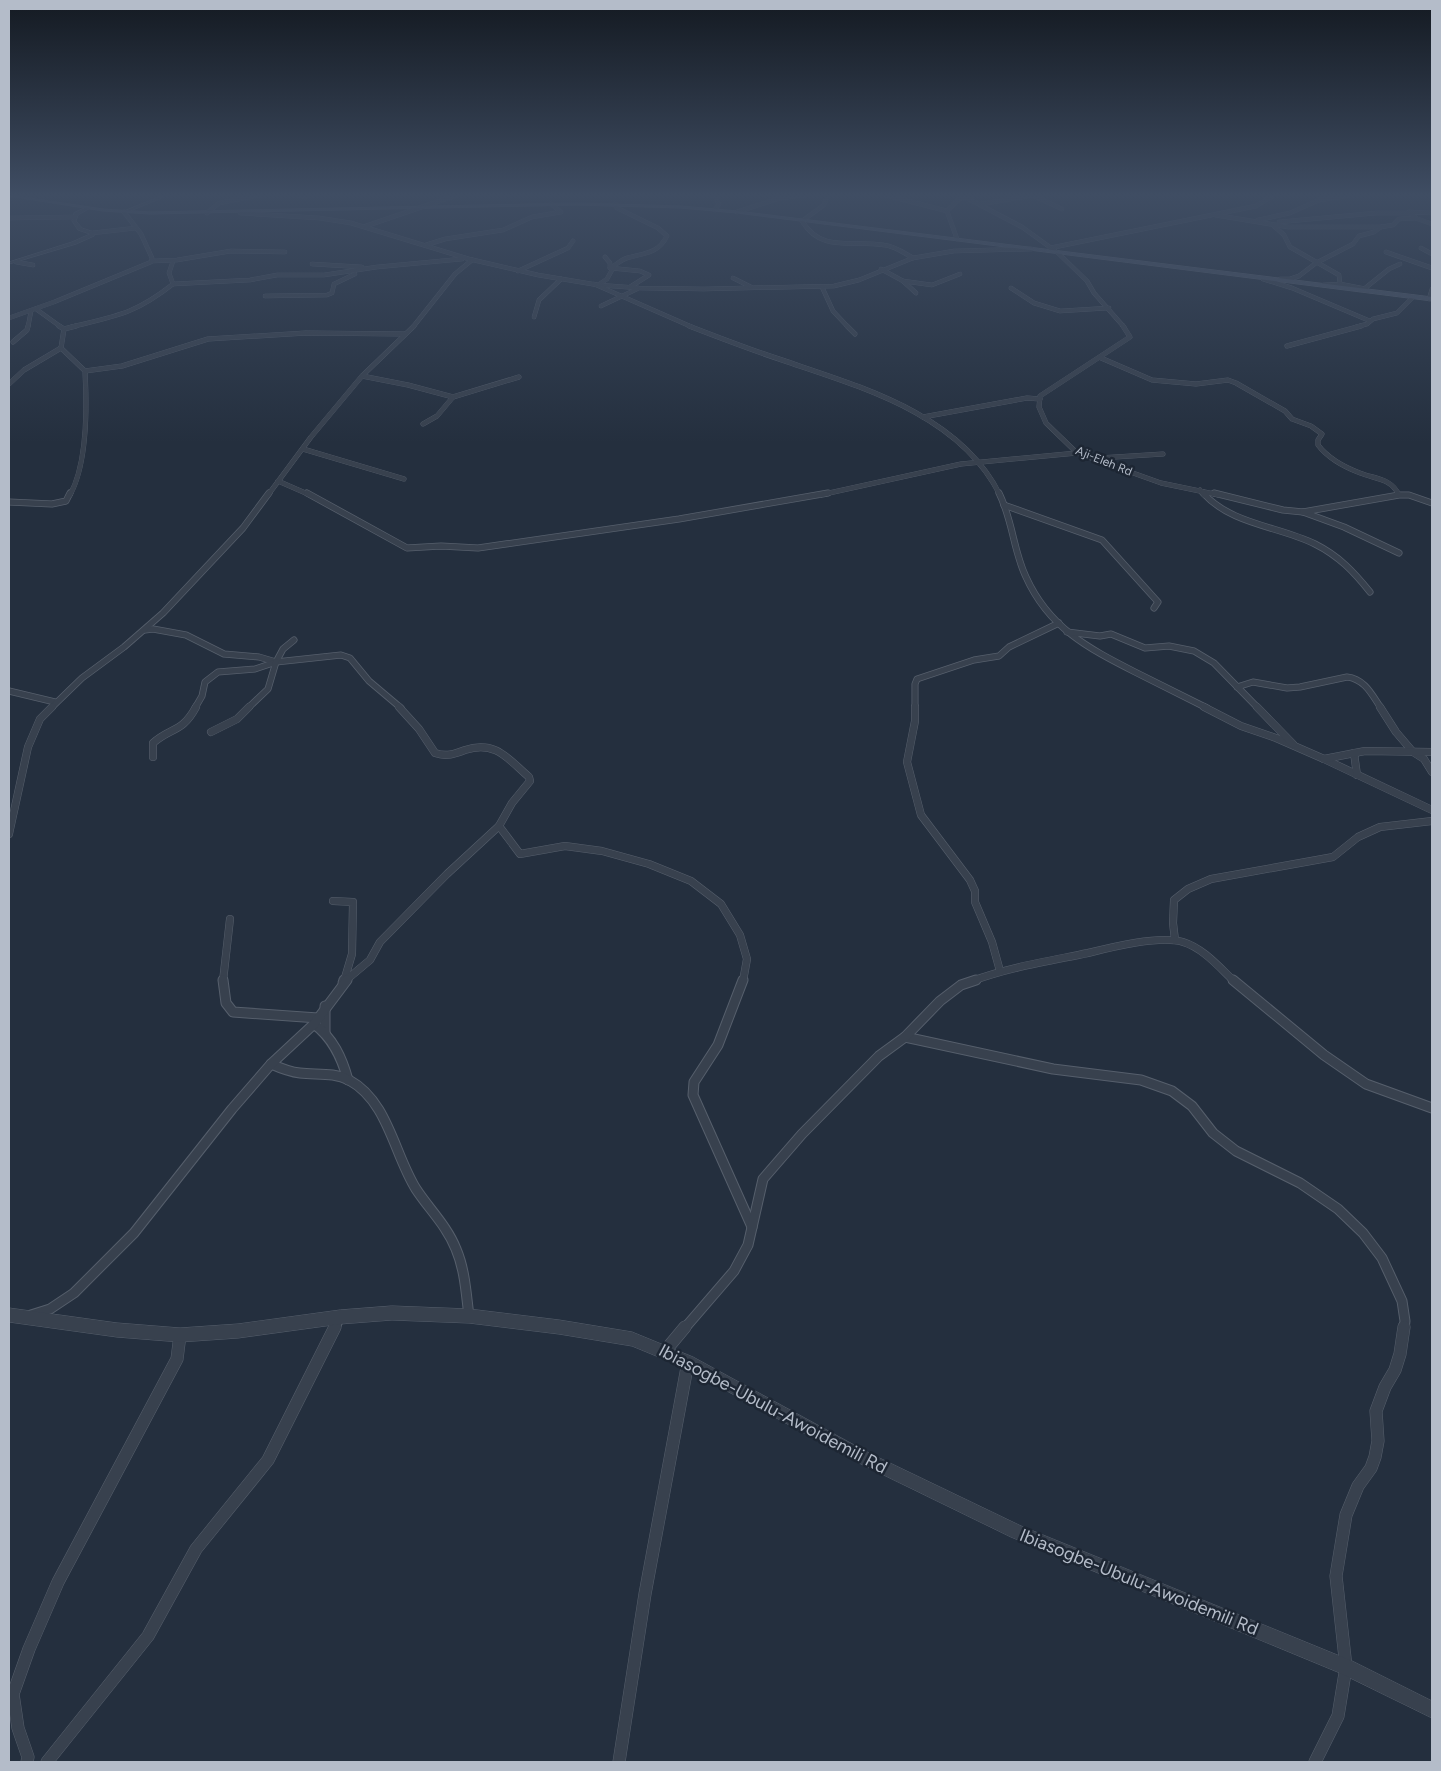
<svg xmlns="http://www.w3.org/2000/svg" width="1441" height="1771" font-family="Figtree,sans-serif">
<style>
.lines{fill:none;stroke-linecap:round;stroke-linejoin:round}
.minor-far5-casing{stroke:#565f6c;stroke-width:4.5}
.minor-far4-casing{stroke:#565f6c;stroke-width:5}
.minor-far3-casing{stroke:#565f6c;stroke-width:7}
.minor-far2-casing{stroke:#565f6c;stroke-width:8}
.minor-far1-casing{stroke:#565f6c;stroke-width:11}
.minor-casing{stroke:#565f6c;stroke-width:13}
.tertiary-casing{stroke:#565f6c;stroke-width:1}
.secondary-casing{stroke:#565f6c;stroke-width:1}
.minor-far5{stroke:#38414e;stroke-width:4}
.minor-far4{stroke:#38414e;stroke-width:4.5}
.minor-far3{stroke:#38414e;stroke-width:5.5}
.minor-far2{stroke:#38414e;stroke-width:7}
.minor-far1{stroke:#38414e;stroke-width:9}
.minor{stroke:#38414e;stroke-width:12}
.tertiary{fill:#38414e;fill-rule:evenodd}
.secondary{fill:#465061;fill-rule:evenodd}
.labels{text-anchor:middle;stroke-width:5;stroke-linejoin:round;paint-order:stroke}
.far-street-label{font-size:12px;fill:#b4bcc9;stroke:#1d2633}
.near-street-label{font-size:18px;fill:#b4bcc9;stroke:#1d2633}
</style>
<rect width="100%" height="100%" fill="#242f3e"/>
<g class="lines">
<defs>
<g id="minor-far5">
<polyline points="299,195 305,197"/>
<polyline points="714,195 719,204 715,210"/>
<polyline points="885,195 947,211"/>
<polyline points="961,195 1022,227 1058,253 1087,281 1094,293 1124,327"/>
<polyline points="1032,195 1062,209"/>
<polyline points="18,196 25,195"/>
<polyline points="780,198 805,195"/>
<path d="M826,199L824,205L802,221C822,254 853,239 884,245C895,246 904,253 913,258"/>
<polyline points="981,204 1034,195"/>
<polyline points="737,212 780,198 781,195"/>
<polyline points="207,213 219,203 260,195"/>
<polyline points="240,213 319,218 351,223 469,259 538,275 598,285 639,288 704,289 834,286 859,280 913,258 954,251 1032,249"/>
<polyline points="1215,215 1288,227 1381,227 1393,225 1399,219 1416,218 1409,212 1432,213"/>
<polyline points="9,218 74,217"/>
<polyline points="1415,218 1432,224"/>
<polyline points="1258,220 1290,213 1319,200 1346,196"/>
<polyline points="1279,222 1376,213 1409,213"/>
<polyline points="366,226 457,195"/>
<polyline points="1274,226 1284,235 1290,247 1339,275 1340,284 1323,285"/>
<polyline points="92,233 136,228"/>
<polyline points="957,239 947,211 959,199 967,197"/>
<polyline points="426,245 445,239 503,230 532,217 561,212 551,204"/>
<polyline points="1050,248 1256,206 1274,195"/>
<polyline points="1421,248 1432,254"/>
<polyline points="1386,252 1432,268"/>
<polyline points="605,257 610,263 610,268 640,271 649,275 630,287"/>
<polyline points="153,261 177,260 231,251 285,252"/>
<polyline points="16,262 33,265"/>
<polyline points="312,264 362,267"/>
<polyline points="881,269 903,281 916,293"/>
<polyline points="518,271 568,248 573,241"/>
<polyline points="733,278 751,287"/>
<polyline points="1263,279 1292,288 1370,321"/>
<polyline points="1280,279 1290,279 1299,276 1316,263 1353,244 1359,236 1374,232 1381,227"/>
<polyline points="903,281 932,285 960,274"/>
<polyline points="173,284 250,280 277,275 324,275 377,267 462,259"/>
<polyline points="594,284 692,327"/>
<polyline points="1340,284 1366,289"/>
<path d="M598,285L607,279L612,270L610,268C616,265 621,260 627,258C644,253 658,254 667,236L658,228L617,208L615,204"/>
<polyline points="822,287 833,311 848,327"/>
<polyline points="1011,288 1034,303 1060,311 1109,308"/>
<polyline points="1364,289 1389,269 1400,264"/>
<polyline points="265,296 327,295 332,293 334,284 355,274"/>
<polyline points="1429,299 1432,289"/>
<polyline points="601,306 637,289"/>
<polyline points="36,309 61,327"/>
<polyline points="534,317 539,300 561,279"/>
<polyline points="9,318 54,302 151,262 152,258 141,234 124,212"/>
<polyline points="28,327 31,311"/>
<path d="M71,327C116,316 135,314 173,284L169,273L173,261"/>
<polyline points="413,327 455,274 472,260"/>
<polyline points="1356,327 1367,324 1373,319 1397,313 1413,297"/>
</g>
<g id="minor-far4">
<path d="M59,326L64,329L61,348L85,371C87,407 88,462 70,495"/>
<path d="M689,326C720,338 751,350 782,360C861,387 960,414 1000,495"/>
<polyline points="847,326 855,334"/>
<polyline points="1123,326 1130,337 1040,396 1039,407 1046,423 1077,453 1161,483 1219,495"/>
<polyline points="64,329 76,326"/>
<polyline points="13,342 27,330 28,326"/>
<polyline points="1287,346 1361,326"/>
<path d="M1101,358L1152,380L1196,384L1228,380L1236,383L1285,411L1292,419L1311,426L1322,434L1318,440V445C1328,458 1344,467 1360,473C1375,479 1391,478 1399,495"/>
<polyline points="85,371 122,366 208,339 306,333 405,334"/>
<polyline points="362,376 408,385 453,397 519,377"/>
<polyline points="9,384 24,370 61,348"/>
<polyline points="923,417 1027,398 1040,399"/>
<polyline points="423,424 437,416 453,397"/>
<polyline points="303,449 404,479"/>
<polyline points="1099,458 1163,454"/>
<polyline points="278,481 310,495"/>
<polyline points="1200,490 1204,495"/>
<polyline points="268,495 311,437 362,376 414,326"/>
<polyline points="820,495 961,464 1077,453"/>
</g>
<g id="minor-far3">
<polyline points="307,493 407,548 441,546 478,548 679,519 828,493"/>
<path d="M999,493C1013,521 1013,550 1026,577C1049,628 1088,648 1135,672C1159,684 1183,696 1207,708"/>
<path d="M1203,493C1232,525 1279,526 1315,544C1339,556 1354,572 1370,592"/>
<polyline points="1214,493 1283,510 1303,512 1344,527 1399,553"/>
<polyline points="9,502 52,504 66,501 70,493"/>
<polyline points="1004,505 1102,540 1158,602 1154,608"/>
<polyline points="1303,512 1399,495 1409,495 1432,503"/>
<polyline points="145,630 153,629 186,635 224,654 259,657 276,662 341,655 350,658 369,681 401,708"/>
<polyline points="1067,632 1100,636 1111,634 1145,648 1169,646 1194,651 1214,663 1258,708"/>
<path d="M1237,687L1253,682L1287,688L1300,687L1347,677C1365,679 1372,695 1381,708"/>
<polyline points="9,691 55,702"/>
<polyline points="51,708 82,678 124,647 163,613 243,528 269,493"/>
<polyline points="195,708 202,696 205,682 218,672 255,669 276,662 283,649 294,640"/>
<polyline points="248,708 268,689 276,662"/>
<polyline points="915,708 915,684 917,679 974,660 999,656 1009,647 1059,623"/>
</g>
<g id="minor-far2">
<polyline points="915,707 915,721 907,762 921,815 970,880 975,891 975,902 992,942 1000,971"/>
<polyline points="1204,707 1241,726 1276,738 1324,759 1432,810"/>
<polyline points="1257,707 1293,744"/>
<polyline points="1380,707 1396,732 1413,752 1424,759 1432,772"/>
<polyline points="211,732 237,719 249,707"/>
<polyline points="1354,753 1357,775"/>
<path d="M153,757V743C171,727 182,733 196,707"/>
<polyline points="1324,759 1365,751 1432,752"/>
<polyline points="499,826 520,854 565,846 602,851 649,864 691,881 721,904 740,935 747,959 743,981"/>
<polyline points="9,834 28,747 40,719 52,707"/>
<polyline points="333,901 353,902 352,954 344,981"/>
<polyline points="1175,940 1173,923 1174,900 1188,889 1211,879 1333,857 1358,837 1380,827 1432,821"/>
<polyline points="223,981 230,919"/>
<path d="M345,981L370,960L380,942L447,874L499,826L512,803L530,781L529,777C508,759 496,740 465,750C455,754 446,757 435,753L419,729L399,707"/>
<path d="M972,981C1010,967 1049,961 1088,953C1112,947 1160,935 1183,942C1203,948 1219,967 1234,981"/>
</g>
<g id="minor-far1">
<polyline points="223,980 226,1003 233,1012 318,1018"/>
<polyline points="743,980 718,1045 694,1082 693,1095 752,1227"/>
<polyline points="1233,980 1324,1055 1366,1084 1432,1108"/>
<polyline points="343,983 344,980"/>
<polyline points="325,1006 325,1033"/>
<path d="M314,1024C333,1038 342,1058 348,1080"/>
<polyline points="905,1037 1053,1069 1141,1080 1172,1091 1192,1106 1213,1133 1236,1151 1300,1183 1338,1209 1363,1233 1382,1258 1402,1301 1405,1321 1404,1329"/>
<path d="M271,1064C280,1068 290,1072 300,1073C316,1075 334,1072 349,1080C388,1101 394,1154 416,1189C429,1209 447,1226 456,1249C465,1270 466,1293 469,1316"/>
<polyline points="31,1315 50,1309 74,1293 134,1233 232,1109 271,1064 314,1024 347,980"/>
<polyline points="334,1329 340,1317"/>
<polyline points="684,1329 734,1271 748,1245 763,1179 802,1134 879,1056 905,1037 940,1001 961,985 976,980"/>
</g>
<g id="minor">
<polyline points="665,1351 685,1327"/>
<polyline points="27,1762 28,1757 18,1728 13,1694 29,1649 58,1582 177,1359 180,1335"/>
<polyline points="47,1762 148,1636 196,1549 268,1460 335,1327"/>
<polyline points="619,1762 645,1594 688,1362"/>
<polyline points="1315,1762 1338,1716 1346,1667 1336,1576 1346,1515 1358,1486 1371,1468 1375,1457 1378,1441 1376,1411 1385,1387 1395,1370 1400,1354 1404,1327"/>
</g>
<g id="tertiary">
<polygon points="164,195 169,195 125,213 122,212"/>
<polygon points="87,207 90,208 78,215 76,221 82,228 94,232 94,236 76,244 9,264 9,262 72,242 90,234 78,230 72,221 74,213"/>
<polygon points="392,1306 469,1309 559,1320 632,1332 693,1357 867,1452 1021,1526 1352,1661 1432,1701 1432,1718 1340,1673 1011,1537 857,1462 683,1367 632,1346 559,1334 469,1323 392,1320 340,1324 238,1338 180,1342 117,1337 9,1322 9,1308 117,1323 180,1328 238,1324 340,1310"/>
</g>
<polygon id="secondary" points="9,195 103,209 150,212 577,203 681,206 737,211 1432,297 1432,301 737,213 681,208 577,205 150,214 103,211 9,196"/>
</defs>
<use href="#minor-far5" class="minor-far5-casing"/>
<use href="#minor-far4" class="minor-far4-casing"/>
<use href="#minor-far3" class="minor-far3-casing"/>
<use href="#minor-far2" class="minor-far2-casing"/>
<use href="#minor-far1" class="minor-far1-casing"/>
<use href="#minor" class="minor-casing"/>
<use href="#tertiary" class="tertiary-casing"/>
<use href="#secondary" class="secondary-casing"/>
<use href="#minor-far5" class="minor-far5"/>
<use href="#minor-far4" class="minor-far4"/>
<use href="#minor-far3" class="minor-far3"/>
<use href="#minor-far2" class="minor-far2"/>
<use href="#minor-far1" class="minor-far1"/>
<use href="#minor" class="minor"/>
<use href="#tertiary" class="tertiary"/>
<use href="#secondary" class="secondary"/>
</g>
<linearGradient id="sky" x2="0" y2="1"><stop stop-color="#141a22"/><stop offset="0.44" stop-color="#3f4d63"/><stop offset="1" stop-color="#3f4d63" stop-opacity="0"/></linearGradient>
<rect width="1441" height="443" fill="url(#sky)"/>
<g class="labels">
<g class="far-street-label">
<text transform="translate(1104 461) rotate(22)" y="4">Aji-Eleh Rd</text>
</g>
<g class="near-street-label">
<text transform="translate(773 1409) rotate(28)" y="6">Ibiasogbe-Ubulu-Awoidemili Rd</text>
<text transform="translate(1139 1582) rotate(22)" y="6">Ibiasogbe-Ubulu-Awoidemili Rd</text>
</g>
</g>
<rect width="1441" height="1771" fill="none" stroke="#b4bcc9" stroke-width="20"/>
</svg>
